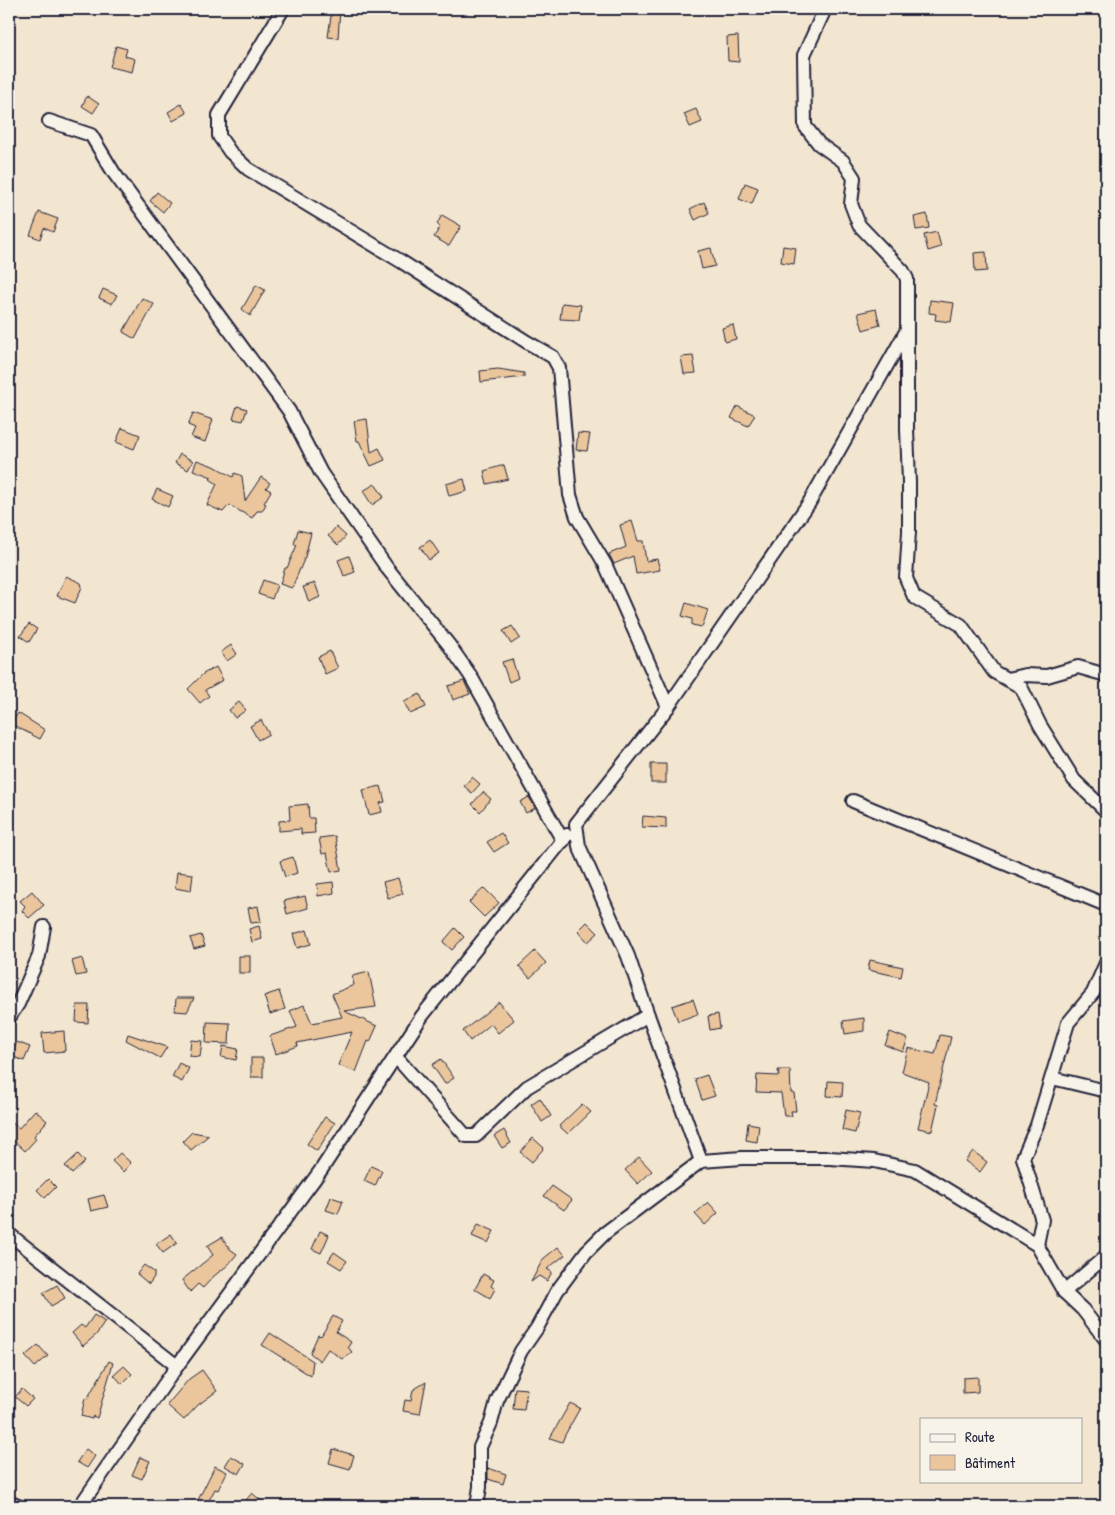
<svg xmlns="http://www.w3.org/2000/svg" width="1115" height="1515" font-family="'Patrick Hand',sans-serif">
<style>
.building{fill:#ebc69c;stroke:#22223b}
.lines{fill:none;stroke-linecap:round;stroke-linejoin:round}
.minor-casing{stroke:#22223b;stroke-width:16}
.minor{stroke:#f7f3e8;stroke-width:12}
</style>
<rect width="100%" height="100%" fill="#f3e6d1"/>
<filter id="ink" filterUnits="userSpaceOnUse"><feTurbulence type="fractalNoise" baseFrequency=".02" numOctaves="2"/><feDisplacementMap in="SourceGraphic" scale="10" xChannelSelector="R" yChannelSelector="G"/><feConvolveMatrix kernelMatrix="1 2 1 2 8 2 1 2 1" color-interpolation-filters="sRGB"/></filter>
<g filter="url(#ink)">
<g class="building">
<polygon points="332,9 340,9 338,38 328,37"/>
<polygon points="738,36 739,62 728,61 727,37"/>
<polygon points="116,46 127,49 125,56 135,59 132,72 110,67"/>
<polygon points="87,96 99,104 93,113 82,106"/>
<polygon points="181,104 187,113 173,121 168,112"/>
<polygon points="696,109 702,122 690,127 684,114"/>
<polygon points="745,183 758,188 752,204 739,199"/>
<polygon points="157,192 170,203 163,212 150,201"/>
<polygon points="704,202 709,213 695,220 690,209"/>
<polygon points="39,212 58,219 53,232 44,228 40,239 30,235"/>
<polygon points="927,214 929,228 916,230 914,217"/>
<polygon points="442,215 461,226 449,246 434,237 440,227 437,224"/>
<polygon points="937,232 941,247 928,251 924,235"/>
<polygon points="783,246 796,248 794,264 781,262"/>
<polygon points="711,248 715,266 702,269 698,251"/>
<polygon points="986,252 987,271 975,272 974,253"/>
<polygon points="256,285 265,290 250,316 242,309"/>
<polygon points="103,289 117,295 112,304 99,298"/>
<polygon points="142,298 154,304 135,339 123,332"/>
<polygon points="930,300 954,303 951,322 935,320 936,314 929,313"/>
<polygon points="562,303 581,305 579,320 560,319"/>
<polygon points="876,309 880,325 863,330 858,313"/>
<polygon points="733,325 736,339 725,342 722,328"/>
<polygon points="693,356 696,373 684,374 681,357"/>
<polygon points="498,369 524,373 524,377 481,382 480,371"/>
<polygon points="237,406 247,409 243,421 233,419"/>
<polygon points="737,406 755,415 748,426 731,418"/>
<polygon points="193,413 213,420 205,442 191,437 195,428 188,425"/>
<polygon points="367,419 371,452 379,448 385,460 371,466 359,441 357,441 354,421"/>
<polygon points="122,428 140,435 134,449 116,442"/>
<polygon points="578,433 590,434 587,451 576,450"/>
<polygon points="180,454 193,461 188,470 175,463"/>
<polygon points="197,460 216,467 233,477 235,473 242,476 245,501 261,477 270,483 266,488 271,491 264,503 266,504 262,511 257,511 252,518 229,505 223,512 207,505 217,484 210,479 212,477 193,470"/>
<polygon points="504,465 508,479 487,484 484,471"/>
<polygon points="464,479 467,491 449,496 446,484"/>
<polygon points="375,484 384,497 372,505 363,491"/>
<polygon points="157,489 173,496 168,507 152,499"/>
<polygon points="632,521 638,541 643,541 646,561 657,559 660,570 636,574 633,556 614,564 609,554 626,547 620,525"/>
<polygon points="336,527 346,536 338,545 328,536"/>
<polygon points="298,530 311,533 305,557 292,588 280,584 285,568 287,568 297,545 294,544"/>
<polygon points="430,540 439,553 429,560 420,547"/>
<polygon points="349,556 355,572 344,576 338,560"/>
<polygon points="66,576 81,583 82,587 75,603 57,596"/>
<polygon points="263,580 277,585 272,599 258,594"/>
<polygon points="315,583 320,597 309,602 303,587"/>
<polygon points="686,603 708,610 702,627 692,625 692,619 682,616"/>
<polygon points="29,624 37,629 29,642 20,636"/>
<polygon points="512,626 520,638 511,644 503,631"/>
<polygon points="231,645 237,654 227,661 221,652"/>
<polygon points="330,651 338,668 325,674 318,657"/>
<polygon points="512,659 518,678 509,682 502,662"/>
<polygon points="216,667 223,680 205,690 209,696 200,703 188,689 203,674"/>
<polygon points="464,681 470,694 453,700 448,686"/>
<polygon points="420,694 426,707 410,714 404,702"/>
<polygon points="239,702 246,710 235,718 229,710"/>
<polygon points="18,713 45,730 40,739 11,724"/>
<polygon points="261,720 269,734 258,740 250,726"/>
<rect x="651" y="764" width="15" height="19"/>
<polygon points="472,777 480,784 472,793 464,786"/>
<polygon points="381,786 385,802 380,803 382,812 369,815 363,790"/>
<polygon points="483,792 491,799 480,812 472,804"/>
<polygon points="529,797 535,808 526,813 520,802"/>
<polygon points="308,804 309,818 314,818 315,833 301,834 301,829 279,831 279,821 290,820 289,806"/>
<polygon points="643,816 666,818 666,828 642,827"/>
<polygon points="501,833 508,843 494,852 487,842"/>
<polygon points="335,836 341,870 331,872 327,853 322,854 319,838"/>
<polygon points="293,857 297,873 285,877 280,861"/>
<polygon points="177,872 193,874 191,891 175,888"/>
<polygon points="398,878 403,894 388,898 383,882"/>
<polygon points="333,882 334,893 318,896 317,884"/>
<polygon points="484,888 499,903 484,917 469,902"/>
<polygon points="32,891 44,905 29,918 22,911 25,906 20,901"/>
<polygon points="305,896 308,908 287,914 284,901"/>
<polygon points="258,906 261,922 251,923 248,908"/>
<polygon points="587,922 598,933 588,942 578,931"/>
<polygon points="259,926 262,939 252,942 249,929"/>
<polygon points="455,928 464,937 452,950 443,942"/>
<polygon points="307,930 311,944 297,948 293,934"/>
<polygon points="201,935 205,946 194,949 190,938"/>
<polygon points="535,951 546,963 530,978 519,966"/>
<rect x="239" y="956" width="11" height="17"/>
<polygon points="82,958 86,974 76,976 72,961"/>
<polygon points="870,960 903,967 901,977 868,970"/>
<polygon points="369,972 376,1007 344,1011 377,1026 370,1042 368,1041 356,1072 338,1065 352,1032 297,1043 298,1046 276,1054 270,1036 297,1027 290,1011 304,1005 312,1023 342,1017 332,994 354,985 352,976"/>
<polygon points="279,991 285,1009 270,1014 264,996"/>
<polygon points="176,998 194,998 187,1012 175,1011"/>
<polygon points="693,999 698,1014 678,1021 672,1006"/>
<polygon points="499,1002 514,1020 498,1033 491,1024 470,1041 463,1031"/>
<polygon points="77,1005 89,1005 88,1023 76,1022"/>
<polygon points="718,1014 720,1028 710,1030 708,1016"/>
<polygon points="864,1018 864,1031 845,1034 843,1021"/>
<polygon points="207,1022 230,1023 229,1044 206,1043"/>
<polygon points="64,1031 65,1051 44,1053 42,1033"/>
<polygon points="890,1032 908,1039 903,1052 885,1045"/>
<polygon points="128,1034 167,1047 160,1058 126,1040"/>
<polygon points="940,1035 951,1037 935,1104 938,1105 932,1131 918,1128 929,1082 902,1072 908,1048 935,1054"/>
<polygon points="191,1040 202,1041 200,1057 189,1056"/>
<polygon points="17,1042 30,1047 24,1061 11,1056"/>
<polygon points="223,1046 238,1049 236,1060 221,1057"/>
<rect x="251" y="1058" width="12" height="19"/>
<polygon points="441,1059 454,1078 445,1084 432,1065"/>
<polygon points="179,1063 189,1068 182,1082 172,1077"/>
<polygon points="778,1070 790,1070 791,1093 794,1093 796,1111 791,1111 792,1116 784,1116 781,1093 756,1092 757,1075 779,1076"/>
<polygon points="707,1075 715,1096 702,1100 695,1079"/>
<polygon points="828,1081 843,1082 842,1097 827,1096"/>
<polygon points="540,1098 551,1116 542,1122 531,1104"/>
<polygon points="582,1104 591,1112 568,1134 559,1126"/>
<polygon points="35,1110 47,1121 34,1136 36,1139 25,1151 9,1136 9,1121 19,1128"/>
<polygon points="846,1110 860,1113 855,1133 842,1130"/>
<polygon points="325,1117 335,1123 317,1151 307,1144"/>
<polygon points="748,1123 759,1125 757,1142 746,1140"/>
<polygon points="504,1130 511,1143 502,1148 494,1136"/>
<polygon points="192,1132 209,1135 191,1150 183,1141"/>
<polygon points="533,1138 544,1148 532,1162 520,1152"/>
<polygon points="973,1151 987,1162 980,1172 965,1161"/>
<polygon points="120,1153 131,1163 123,1172 112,1161"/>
<polygon points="78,1154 85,1162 72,1174 65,1166"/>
<polygon points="639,1157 652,1171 638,1184 625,1170"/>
<polygon points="371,1166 382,1171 375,1186 364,1181"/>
<polygon points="48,1179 56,1187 45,1198 37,1190"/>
<polygon points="552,1186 572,1200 564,1210 544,1196"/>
<polygon points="104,1195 108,1207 91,1211 88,1199"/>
<polygon points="331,1197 343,1201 338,1214 326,1210"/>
<polygon points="708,1202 718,1213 705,1225 695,1214"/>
<polygon points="478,1224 494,1231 488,1243 472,1236"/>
<polygon points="320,1231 329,1235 321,1253 312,1249"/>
<polygon points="171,1234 177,1243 163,1253 156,1244"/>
<polygon points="222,1237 230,1249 237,1254 228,1265 214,1276 203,1288 198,1284 190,1292 182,1280 213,1255 207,1246"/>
<polygon points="558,1247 565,1255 547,1269 552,1272 547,1281 539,1276 531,1282 543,1259"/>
<polygon points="334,1252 347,1261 341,1269 328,1261"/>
<polygon points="144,1265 154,1272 154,1277 149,1284 137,1274"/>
<polygon points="483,1274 494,1280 491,1286 495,1289 490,1298 475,1289"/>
<polygon points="57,1285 65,1298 51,1306 43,1293"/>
<polygon points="94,1315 105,1322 96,1335 83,1346 72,1333 81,1325 85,1328"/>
<polygon points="333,1316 342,1321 336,1332 351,1342 348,1347 352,1352 342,1359 328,1349 320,1361 310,1353 318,1335 321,1336"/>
<polygon points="270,1333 313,1361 311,1376 262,1345"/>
<polygon points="38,1345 48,1356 35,1367 25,1356"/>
<polygon points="109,1361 113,1363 97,1418 93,1416 92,1419 81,1416 85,1398 87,1399"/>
<polygon points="124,1366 132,1374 122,1384 114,1375"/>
<polygon points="202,1370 217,1391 198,1405 184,1420 167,1405 189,1379"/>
<polygon points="978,1377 978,1392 963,1393 963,1378"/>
<polygon points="426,1382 420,1414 403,1411 405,1400 411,1401 413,1390"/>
<polygon points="515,1388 527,1389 524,1410 513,1409"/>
<polygon points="22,1389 33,1399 26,1406 15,1397"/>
<polygon points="570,1403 580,1408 565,1435 562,1442 550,1438"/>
<polygon points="86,1449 95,1456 87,1468 77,1462"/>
<polygon points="333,1449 354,1455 350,1469 329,1463"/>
<polygon points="231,1456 245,1464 239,1474 225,1466"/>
<polygon points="140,1457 150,1461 142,1479 132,1475"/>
<polygon points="215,1466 227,1472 218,1490 215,1489 206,1506 195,1506"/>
<polygon points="488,1468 506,1474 503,1484 488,1479"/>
<polygon points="252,1493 267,1506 241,1506"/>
</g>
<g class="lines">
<defs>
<g id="minor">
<polyline points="283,9 219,115 219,136 230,152 248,169 402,262 527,342 553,357 559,368 570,495 577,517 605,564 668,707"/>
<polyline points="825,9 804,55 805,126 819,144 843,161 854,178 851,204 859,225 903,271 907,279 907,429 909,482 909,532 906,578 914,597 961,625 994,672 1021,687 1040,725 1074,780 1106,811"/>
<polyline points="49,121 91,135 114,173 289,411 321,473 387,568 449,645 470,675 563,841"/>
<polyline points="1007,679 1025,675 1047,676 1078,667 1106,675"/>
<polyline points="853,801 1106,905"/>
<polyline points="9,1018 18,1004 39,956 44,927"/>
<polyline points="396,1057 466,1136 476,1136 527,1087 648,1015"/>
<polyline points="1052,1078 1106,1091"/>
<polyline points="701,1161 648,1015 628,956 579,846 576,824 668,707 809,503 907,330"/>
<polyline points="9,1234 177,1366"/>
<polyline points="1037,1245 1042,1220 1023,1158 1037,1125 1068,1023 1093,993 1106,963"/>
<polyline points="1064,1292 1106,1256"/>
<polyline points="9,1502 18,1506"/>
<polyline points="80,1506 177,1366 321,1170 422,1016 567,835"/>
<polyline points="477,1506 480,1487 480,1447 491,1423 497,1401 521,1351 537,1328 557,1291 586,1252 605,1233 701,1161 742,1158 830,1158 874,1161 915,1170 1037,1245 1064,1292 1083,1310 1106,1340"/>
</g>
</defs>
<use href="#minor" class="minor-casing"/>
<use href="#minor" class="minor"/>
</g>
</g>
<rect width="1115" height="1515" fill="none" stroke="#f7f3e8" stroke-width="30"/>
<rect x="15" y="15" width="1085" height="1485" fill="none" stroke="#22223b" stroke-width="2" filter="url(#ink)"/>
<rect x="920" y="1418" width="162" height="65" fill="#f7f3e8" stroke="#a29fa3"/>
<rect x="930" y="1434" width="25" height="8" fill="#f7f3e8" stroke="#a29fa3"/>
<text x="965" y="1442" font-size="15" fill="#22223b">Route</text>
<rect x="930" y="1455" width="25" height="15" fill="#ebc69c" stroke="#a29fa3"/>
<text x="965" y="1468" font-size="15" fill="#22223b">Bâtiment</text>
</svg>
